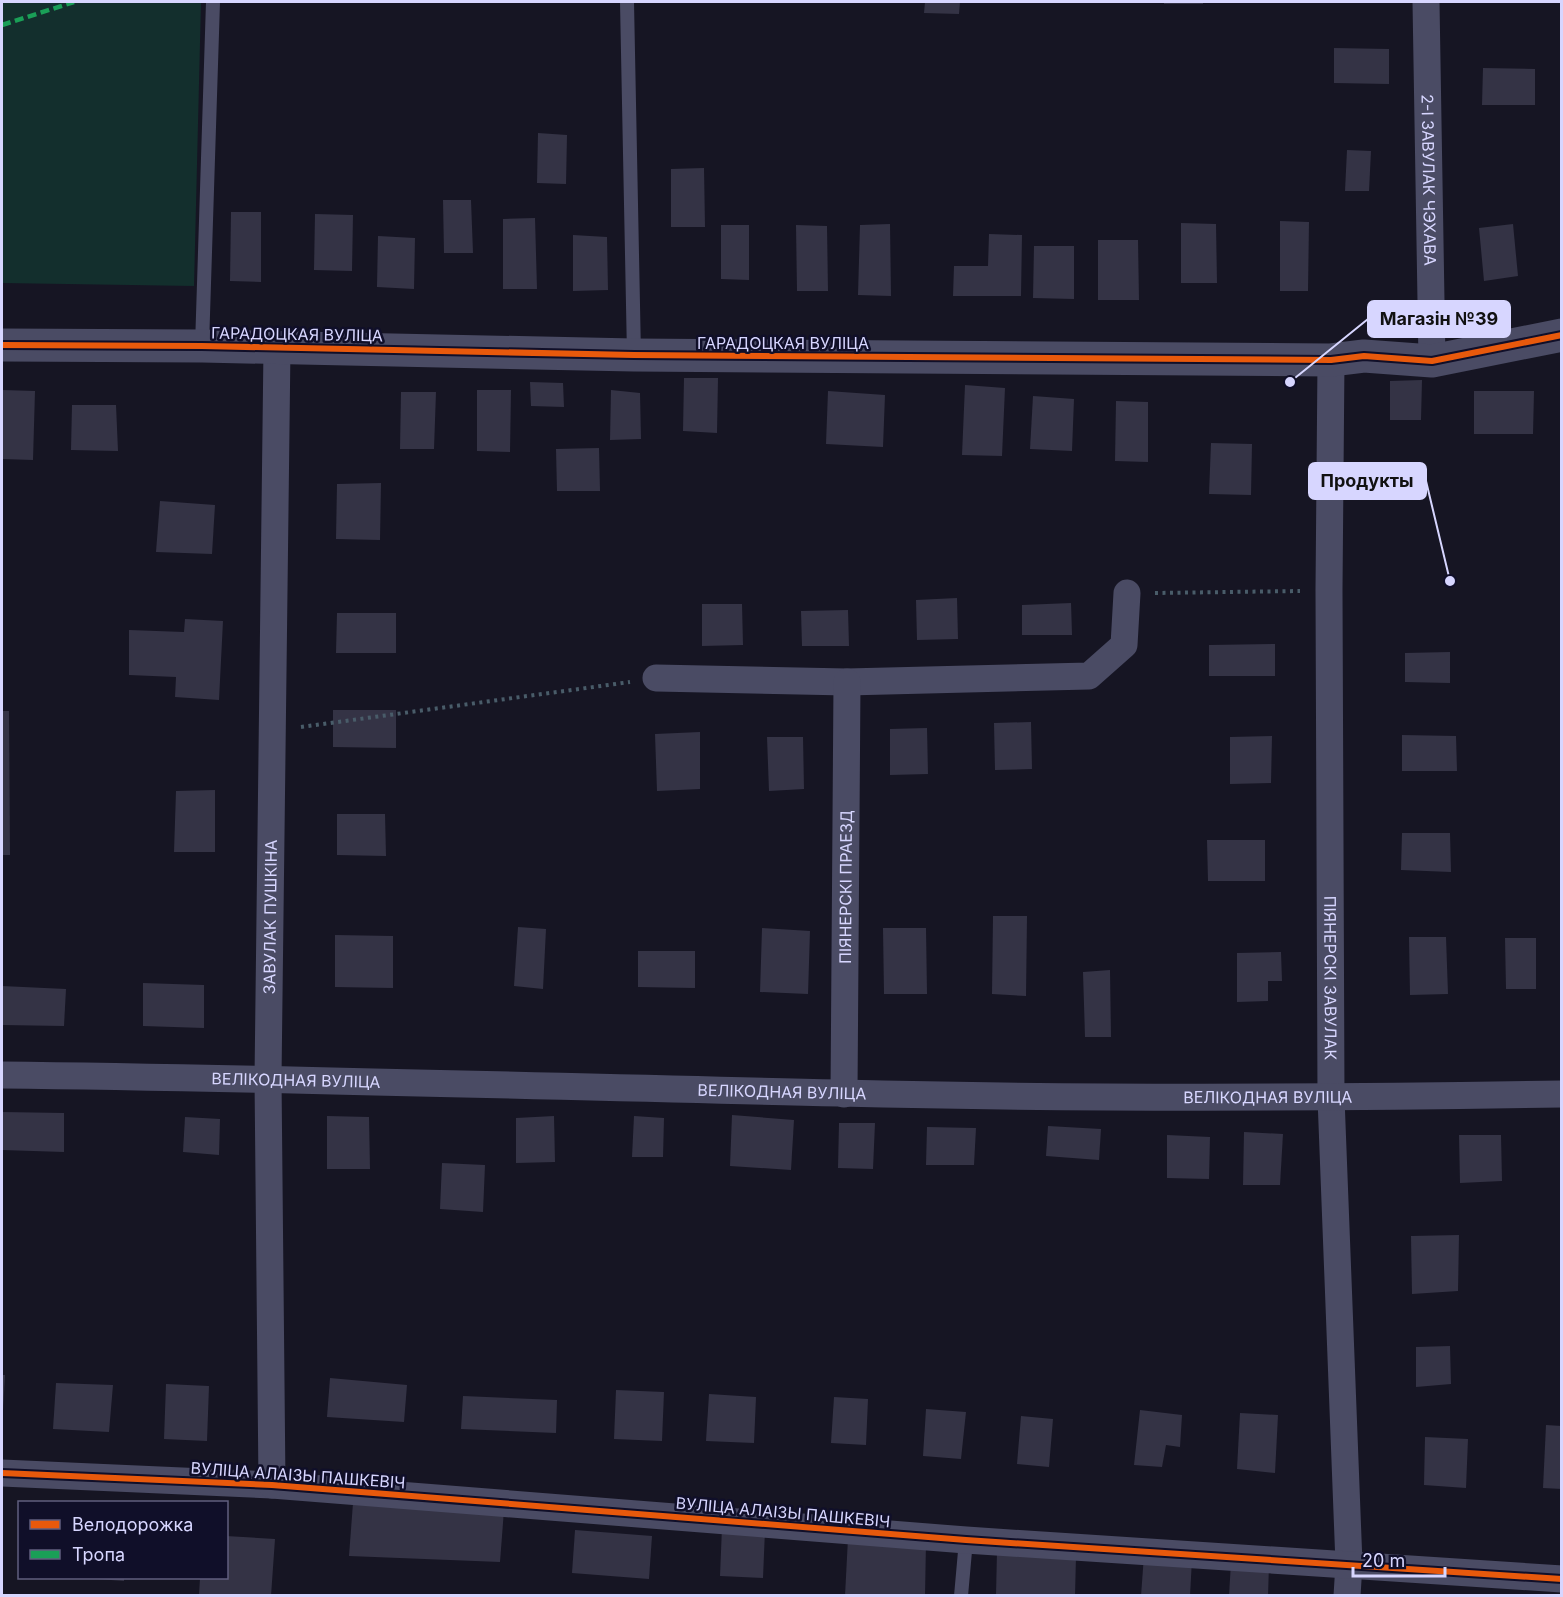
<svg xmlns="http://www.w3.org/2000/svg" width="1563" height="1597" font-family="Inter,sans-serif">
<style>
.green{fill:#132f2d}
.building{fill:#343345}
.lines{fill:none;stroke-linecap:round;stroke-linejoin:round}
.path{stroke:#495c69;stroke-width:4;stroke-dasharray:3 4.5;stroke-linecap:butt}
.service{stroke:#4a4b64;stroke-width:14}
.minor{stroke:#4a4b64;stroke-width:27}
.tertiary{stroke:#4a4b64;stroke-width:33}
.quiet{stroke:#1a9f57;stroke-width:4.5;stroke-dasharray:9 4.5;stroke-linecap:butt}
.cycleway-casing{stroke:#100f29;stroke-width:10}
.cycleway{stroke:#e8590c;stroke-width:6}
.labels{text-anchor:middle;stroke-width:5;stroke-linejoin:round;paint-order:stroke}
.street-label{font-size:16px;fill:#d7d6ff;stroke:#100f29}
.leader{fill:none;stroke:#d7d6ff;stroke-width:2}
.callout-dot{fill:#d7d6ff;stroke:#100f29;stroke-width:2}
.callout{fill:#d7d6ff;stroke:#d7d6ff;stroke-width:2}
.callout-label{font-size:18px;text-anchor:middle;font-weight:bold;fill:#111}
</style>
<rect width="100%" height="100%" fill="#161523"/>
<polygon class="green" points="2,2 201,2 194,286 2,283"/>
<g class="building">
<polygon points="925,2 960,2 959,14 924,13"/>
<rect x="1164" y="2" width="39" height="2"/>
<polygon points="1334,48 1389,49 1389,84 1334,83"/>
<polygon points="1483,68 1535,69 1535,105 1482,105"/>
<polygon points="538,133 567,135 566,184 537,183"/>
<polygon points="1347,150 1371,151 1369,191 1345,191"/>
<polygon points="704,168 705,227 671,227 671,169"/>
<polygon points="443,200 471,200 473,253 444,253"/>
<polygon points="231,212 261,212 261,282 230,281"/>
<polygon points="315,214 353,215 352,271 314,270"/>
<polygon points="535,218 537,289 503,289 503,219"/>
<polygon points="1280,221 1309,222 1308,291 1280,291"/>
<polygon points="1181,223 1216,224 1217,283 1181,283"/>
<polygon points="890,224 891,296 858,295 860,225"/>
<polygon points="1513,224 1518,276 1484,281 1479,228"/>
<polygon points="721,225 749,225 749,280 721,279"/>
<polygon points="796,225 827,226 828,291 797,291"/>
<polygon points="989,234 1022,235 1021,296 953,296 954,266 988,266"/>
<polygon points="573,235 607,237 608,290 573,291"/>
<polygon points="378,236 415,238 414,289 377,287"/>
<polygon points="1098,240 1138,240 1139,300 1098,300"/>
<polygon points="1034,246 1074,246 1074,299 1033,298"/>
<polygon points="684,378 718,378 717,433 683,431"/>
<polygon points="1422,380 1421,420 1390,420 1390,381"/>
<polygon points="530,382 563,383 564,407 531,406"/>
<polygon points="965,385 1005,388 1002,456 962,455"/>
<polygon points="2,390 35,391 33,460 2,459"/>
<polygon points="477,390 511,390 510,452 477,451"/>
<polygon points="611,390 640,393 641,439 610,440"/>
<polygon points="828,391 885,395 883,447 826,444"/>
<polygon points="1474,391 1534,391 1533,434 1474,434"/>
<polygon points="401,392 436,392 434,449 400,449"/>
<polygon points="1033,396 1074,399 1072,451 1030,449"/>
<polygon points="1116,401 1148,402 1148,462 1115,461"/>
<polygon points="72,405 116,405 118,451 71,450"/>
<polygon points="1211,443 1252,444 1251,495 1209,494"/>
<polygon points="599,448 600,491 557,491 556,449"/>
<polygon points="381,483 380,540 336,539 337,484"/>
<polygon points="160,501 215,505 212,554 156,552"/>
<polygon points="957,598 958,639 917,640 916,600"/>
<polygon points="1071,603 1072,635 1022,635 1022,605"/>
<polygon points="702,604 742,604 743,645 702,646"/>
<polygon points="848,610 849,646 802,646 801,611"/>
<polygon points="337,613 396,613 396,653 336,653"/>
<polygon points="185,619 223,621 219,700 175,697 176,677 129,675 129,630 184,632"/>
<polygon points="1275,644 1275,676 1209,676 1209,645"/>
<polygon points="1450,652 1450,683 1405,682 1405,653"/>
<polygon points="333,710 396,710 396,748 333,747"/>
<polygon points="2,711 9,711 10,855 2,855"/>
<polygon points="1031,722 1032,769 995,770 994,723"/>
<polygon points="927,728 928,774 890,775 890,729"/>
<polygon points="700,732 700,789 657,791 655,734"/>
<polygon points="1402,735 1456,736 1457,771 1402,771"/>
<polygon points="1272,736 1271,783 1230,784 1230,737"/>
<polygon points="767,737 803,737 804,789 769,791"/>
<polygon points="215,790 215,852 174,852 176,791"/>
<polygon points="337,814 385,814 386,856 337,855"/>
<polygon points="1402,833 1450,833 1451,872 1401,870"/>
<polygon points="1207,840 1265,840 1265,881 1208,881"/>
<polygon points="993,916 1027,916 1026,996 992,994"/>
<polygon points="518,927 546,929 543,989 514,986"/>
<polygon points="762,928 810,931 808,994 760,992"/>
<polygon points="883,928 926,928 927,994 884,994"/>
<polygon points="335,935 393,936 393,988 335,987"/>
<polygon points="1409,937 1446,937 1448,994 1410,995"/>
<polygon points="1505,938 1536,938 1536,989 1506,989"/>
<polygon points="638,951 695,951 695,988 638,987"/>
<polygon points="1281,952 1282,981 1268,981 1268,1001 1237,1002 1237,953"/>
<polygon points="1110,970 1111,1037 1085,1037 1083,972"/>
<polygon points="143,983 204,985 204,1028 143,1026"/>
<polygon points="2,986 66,989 64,1026 2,1025"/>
<polygon points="2,1112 64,1113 64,1152 2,1150"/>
<polygon points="732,1115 794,1120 791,1170 730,1166"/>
<polygon points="327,1116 369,1117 370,1169 327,1169"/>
<polygon points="554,1116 555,1162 516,1163 516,1118"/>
<polygon points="634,1116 664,1118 663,1157 632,1157"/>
<polygon points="185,1117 220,1119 219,1155 183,1152"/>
<polygon points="839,1123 875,1123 873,1169 838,1168"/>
<polygon points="1048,1126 1101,1129 1099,1160 1046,1156"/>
<polygon points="927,1127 976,1128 974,1165 926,1165"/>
<polygon points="1244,1132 1283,1134 1280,1185 1243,1185"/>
<polygon points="1167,1135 1210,1137 1209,1179 1167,1178"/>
<polygon points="1459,1135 1501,1135 1502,1181 1460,1183"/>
<polygon points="442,1163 485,1165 483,1212 440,1209"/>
<polygon points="1459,1235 1458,1291 1412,1294 1411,1236"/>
<polygon points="1450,1346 1451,1384 1416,1387 1416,1347"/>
<polygon points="2,1375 5,1375 3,1411 2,1411"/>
<polygon points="330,1378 407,1385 404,1422 327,1417"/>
<polygon points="56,1383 113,1385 109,1432 53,1429"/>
<polygon points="166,1384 209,1386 207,1441 164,1439"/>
<polygon points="616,1390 664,1392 662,1441 614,1439"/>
<polygon points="709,1394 756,1397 754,1443 706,1441"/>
<polygon points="463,1396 557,1400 556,1433 461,1429"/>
<polygon points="834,1397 868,1399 866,1445 831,1443"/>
<polygon points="926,1409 966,1412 961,1459 923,1456"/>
<polygon points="1140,1410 1182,1415 1180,1447 1166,1445 1162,1467 1134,1465"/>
<polygon points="1240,1413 1278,1415 1275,1473 1237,1469"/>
<polygon points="1021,1416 1053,1419 1049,1467 1017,1464"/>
<polygon points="1546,1425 1562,1426 1562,1489 1543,1488"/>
<polygon points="1425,1437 1468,1439 1466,1488 1424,1485"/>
<polygon points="353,1503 504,1510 500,1562 349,1556"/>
<polygon points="722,1527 765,1530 763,1578 720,1576"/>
<polygon points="575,1530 652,1536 649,1579 572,1573"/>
<polygon points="226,1536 275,1539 271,1596 199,1595 200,1578 226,1578"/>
<polygon points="848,1538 926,1542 925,1596 845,1596"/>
<polygon points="997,1551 1076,1556 1075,1596 996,1596"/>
<polygon points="1144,1555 1192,1559 1190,1596 1141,1596"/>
<polygon points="1231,1562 1269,1564 1268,1596 1229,1596"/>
<polygon points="84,1578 124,1578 124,1581"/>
</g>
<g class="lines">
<g class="path">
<polyline points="1155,593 1300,591"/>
<polyline points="301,727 630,682"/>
</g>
<g class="service">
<polyline points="627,2 634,355"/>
<polyline points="202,346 213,2"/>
<polyline points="961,1596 966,1540"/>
</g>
<g class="minor">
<path id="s1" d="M1426,2L1432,361"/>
<path id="s2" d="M1331,360L1329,590L1331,1098L1349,1564L1347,1596"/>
<polyline points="656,678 847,682 1089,676 1124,645 1127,593"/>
<path id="s3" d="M2,1075C281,1078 561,1087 840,1093C1081,1099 1321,1098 1562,1094"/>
<path id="s4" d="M844,1094L847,682"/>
<polyline points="2,1473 272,1485 966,1540 1562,1579"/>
<path id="s5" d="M272,1485L268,1078L277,347"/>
</g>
<polyline class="tertiary" points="2,345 202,346 634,355 1331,360 1364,356 1432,361 1562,335"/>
<polyline class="quiet" points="2,25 74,2"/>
<defs>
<g id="cycleway">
<polyline points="2,345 202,346 634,355 1331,360 1364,356 1432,361 1562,335"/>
<polyline points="2,1473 272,1485 966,1540 1562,1579"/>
</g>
</defs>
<use href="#cycleway" class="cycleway-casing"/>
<use href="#cycleway" class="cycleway"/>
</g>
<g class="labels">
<g class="street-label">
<text dy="6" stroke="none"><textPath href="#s1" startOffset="178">2-І ЗАВУЛАК ЧЭХАВА</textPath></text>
<text transform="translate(297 334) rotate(1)" y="6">ГАРАДОЦКАЯ ВУЛІЦА</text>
<text x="783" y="349">ГАРАДОЦКАЯ ВУЛІЦА</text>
<text dy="6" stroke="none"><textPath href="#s4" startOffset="207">ПІЯНЕРСКІ ПРАЕЗД</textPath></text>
<text dy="6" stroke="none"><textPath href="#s5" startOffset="568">ЗАВУЛАК ПУШКІНА</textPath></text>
<text dy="6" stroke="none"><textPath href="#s2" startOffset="618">ПІЯНЕРСКІ ЗАВУЛАК</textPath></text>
<text dy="6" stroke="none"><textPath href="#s3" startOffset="294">ВЕЛІКОДНАЯ ВУЛІЦА</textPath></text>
<text dy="6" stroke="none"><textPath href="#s3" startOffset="780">ВЕЛІКОДНАЯ ВУЛІЦА</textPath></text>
<text dy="6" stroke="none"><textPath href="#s3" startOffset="1266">ВЕЛІКОДНАЯ ВУЛІЦА</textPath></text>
<text transform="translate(298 1475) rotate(4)" y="6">ВУЛІЦА АЛАІЗЫ ПАШКЕВІЧ</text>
<text transform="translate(783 1512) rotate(5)" y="6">ВУЛІЦА АЛАІЗЫ ПАШКЕВІЧ</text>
</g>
</g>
<path class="leader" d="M1290 382L1368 319M1450 581L1426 481"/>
<g class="callout-dot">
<circle cx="1290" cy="382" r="6"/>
<circle cx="1450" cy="581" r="6"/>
</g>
<g class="callout">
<rect x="1368" y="301" width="142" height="36" rx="6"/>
<rect x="1309" y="463" width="117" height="36" rx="6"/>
</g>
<g class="callout-label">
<text x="1439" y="325">Магазін №39</text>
<text x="1367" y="487">Продукты</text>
</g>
<rect width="1563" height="1597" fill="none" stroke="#d7d6ff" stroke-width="6"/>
<rect x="18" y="1501" width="210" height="78" fill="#100f29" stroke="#605f7f" stroke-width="1.5"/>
<rect x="30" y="1520" width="30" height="9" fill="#e8590c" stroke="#605f7f" stroke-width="1.5"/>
<text x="72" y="1531" font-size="18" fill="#d7d6ff">Велодорожка</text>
<rect x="30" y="1550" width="30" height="9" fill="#1a9f57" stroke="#605f7f" stroke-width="1.5"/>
<text x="72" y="1561" font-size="18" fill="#d7d6ff">Тропа</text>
<path d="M1353 1567v9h92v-9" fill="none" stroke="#d7d6ff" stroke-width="3"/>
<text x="1362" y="1567" font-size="18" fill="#d7d6ff" stroke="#100f29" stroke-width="4.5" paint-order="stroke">20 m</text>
</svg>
